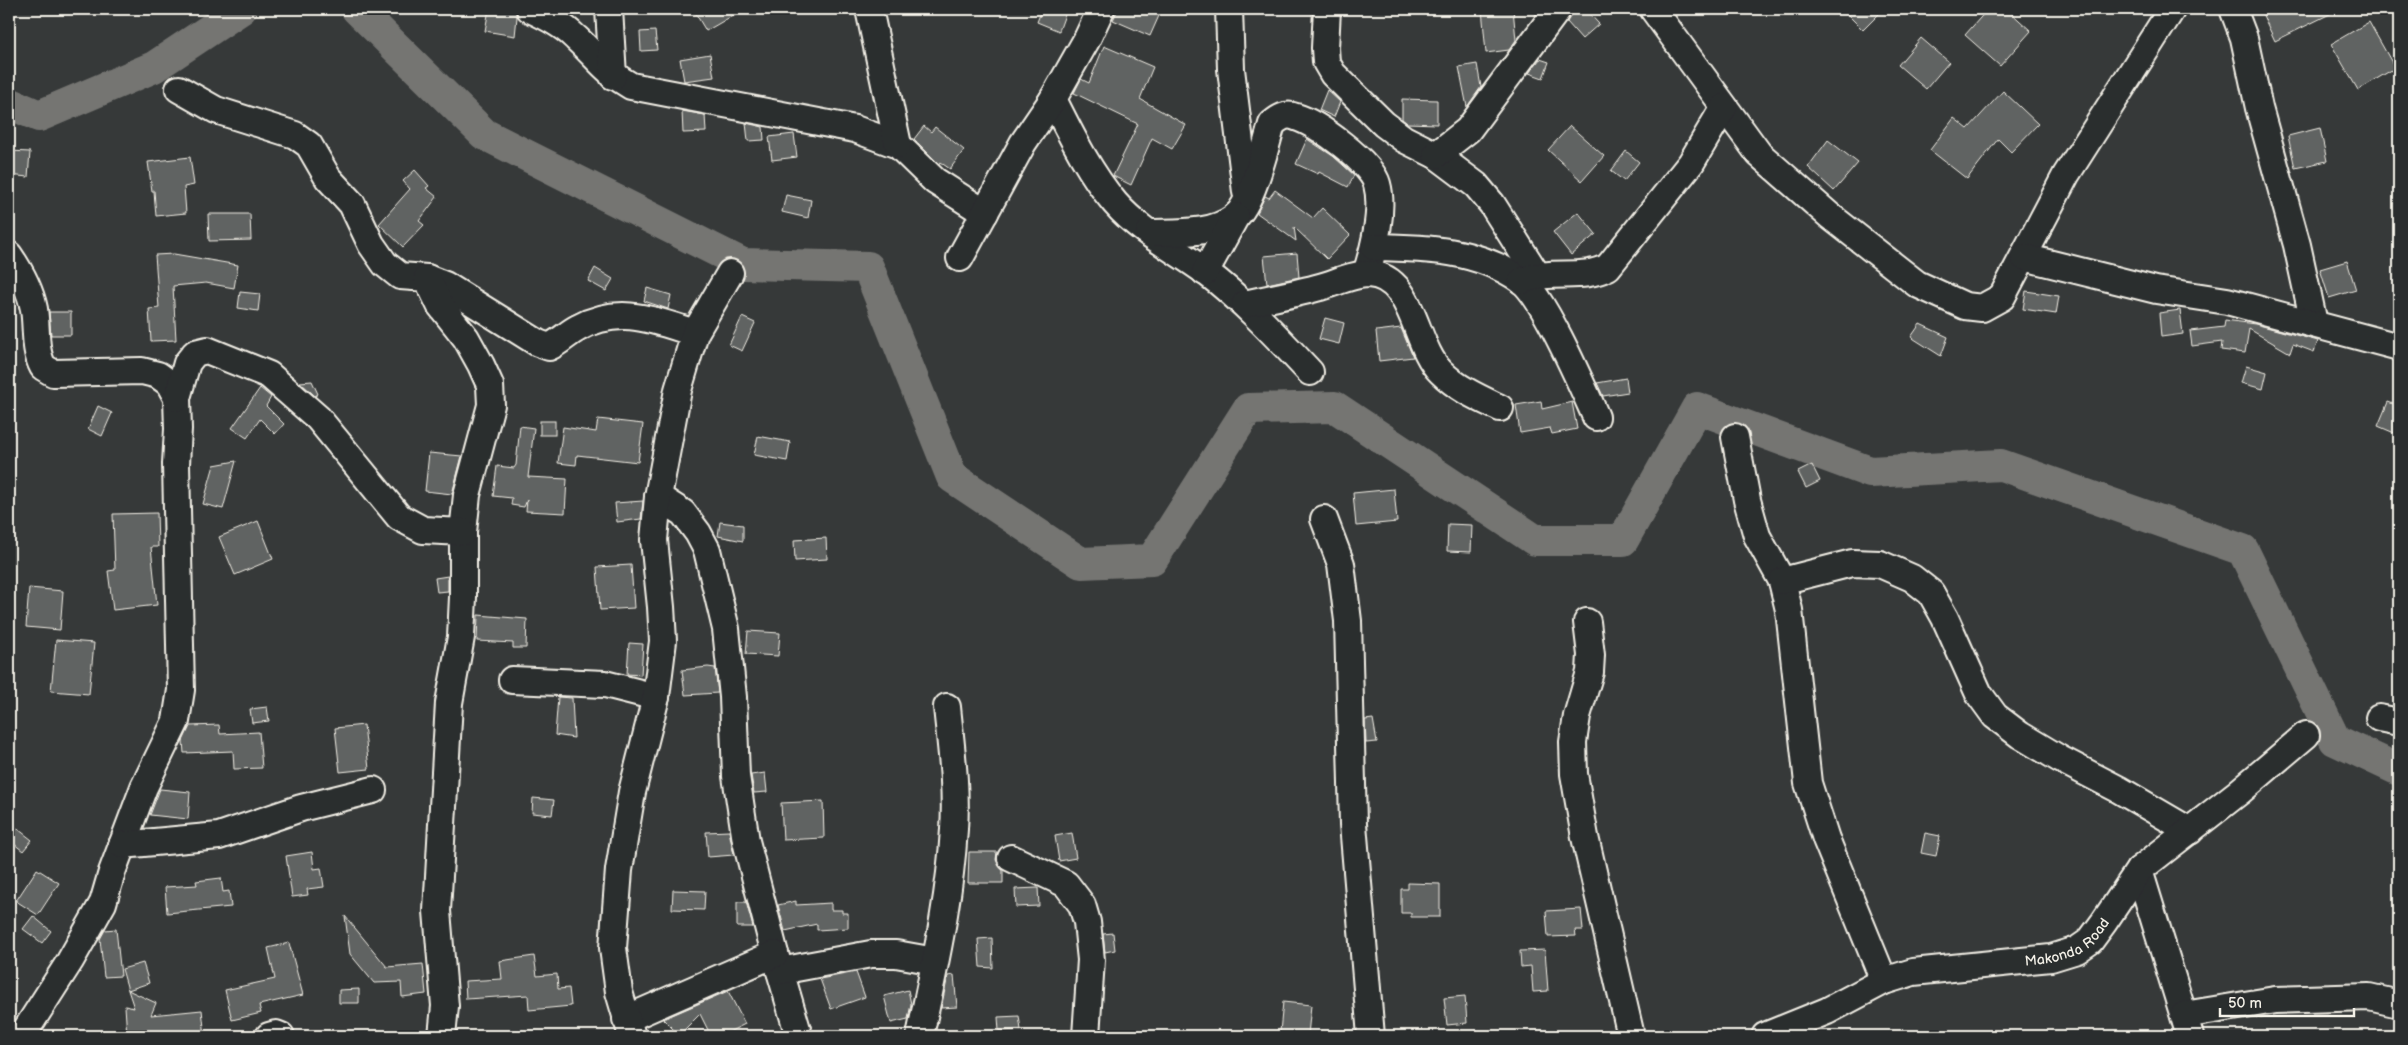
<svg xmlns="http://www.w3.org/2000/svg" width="2408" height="1045" font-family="'Balsamiq Sans',sans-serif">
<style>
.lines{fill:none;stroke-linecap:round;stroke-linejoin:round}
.river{stroke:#757572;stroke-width:32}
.building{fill:#616362;stroke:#f4f1e8}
.minor-casing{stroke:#f4f1e8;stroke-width:30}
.minor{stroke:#2a2d2e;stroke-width:26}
.labels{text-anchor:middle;stroke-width:5;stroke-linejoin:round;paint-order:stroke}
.street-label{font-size:14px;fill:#f4f1e8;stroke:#2a2d2e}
</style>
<rect width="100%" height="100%" fill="#363939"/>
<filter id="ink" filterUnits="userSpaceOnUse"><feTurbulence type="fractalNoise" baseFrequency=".02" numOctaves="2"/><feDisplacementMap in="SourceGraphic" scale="10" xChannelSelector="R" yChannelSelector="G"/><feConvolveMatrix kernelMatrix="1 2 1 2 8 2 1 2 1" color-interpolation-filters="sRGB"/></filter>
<g filter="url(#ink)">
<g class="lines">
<g class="river">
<polyline points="357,9 484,134 743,264 868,267 952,477 1081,563 1152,560 1248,409 1335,407 1535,540 1623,540 1697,408 1870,472 2001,465 2243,550 2335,740 2399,770"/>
<polyline points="9,103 39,116 154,67 241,9"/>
</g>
</g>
<g class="building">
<polygon points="489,9 515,9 517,17 515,36 485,31"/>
<polygon points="693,9 744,9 706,31"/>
<polygon points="1042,9 1067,9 1059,31 1037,22"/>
<polygon points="1118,9 1162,9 1150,36 1113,20"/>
<polygon points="1482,9 1513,9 1516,40 1509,50 1486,53"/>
<polygon points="1573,9 1585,9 1599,24 1582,39 1567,22"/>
<polygon points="1842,9 1884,9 1863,30"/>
<polygon points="1988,9 2007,9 2031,31 2000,66 1965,35"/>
<polygon points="2260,9 2340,9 2275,41"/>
<polygon points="2369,22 2395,68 2358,90 2331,44"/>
<polygon points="655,31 657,50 641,51 640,32"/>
<polygon points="1921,38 1949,62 1926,89 1898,65"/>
<polygon points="1104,46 1153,67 1140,99 1186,125 1172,149 1152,138 1131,185 1113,176 1138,124 1074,93 1081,79 1089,83"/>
<polygon points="710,54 714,77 684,81 680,59"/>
<polygon points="1540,59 1549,62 1543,78 1529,73"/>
<polygon points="1477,64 1481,87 1467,107 1459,67"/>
<polygon points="1327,90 1340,102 1334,117 1319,110"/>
<polygon points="2003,91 2038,124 2011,152 1998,139 1967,179 1930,150 1954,118 1968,129"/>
<polygon points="1402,99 1437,100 1437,124 1407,123 1402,119"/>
<polygon points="682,111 705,115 706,132 683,133"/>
<polygon points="746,123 763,127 764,140 748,141"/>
<polygon points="924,126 931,132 935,127 964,150 950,169 940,162 939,164 914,139"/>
<polygon points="1570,126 1604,156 1582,181 1548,150"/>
<polygon points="2320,128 2327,161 2295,168 2288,136"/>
<polygon points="794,134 797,157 772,160 769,137"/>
<polygon points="1307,139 1333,156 1354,175 1348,187 1319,172 1318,174 1296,164"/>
<polygon points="1828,140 1858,163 1834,191 1808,167"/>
<polygon points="9,151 30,152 28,177 9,175"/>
<polygon points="1626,151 1639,162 1624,181 1611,171"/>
<polygon points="190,157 194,185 184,187 186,213 156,216 154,191 152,191 148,162"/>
<polygon points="415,170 429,186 426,188 437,197 419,221 424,225 403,247 379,224 410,189 403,181"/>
<polygon points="1275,190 1313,218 1322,208 1350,235 1327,259 1294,227 1296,241 1257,213 1265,196 1269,198"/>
<polygon points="786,195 811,200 808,218 782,212"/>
<polygon points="1578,212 1596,234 1571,255 1553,232"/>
<polygon points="208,214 250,214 251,240 209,241"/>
<polygon points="1297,253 1299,277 1267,284 1264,256"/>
<polygon points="174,254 238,265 234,288 206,283 173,286 176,340 151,341 149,309 159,308 155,255"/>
<polygon points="2347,261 2356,290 2329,298 2320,269"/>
<polygon points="595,268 613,279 606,291 588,281"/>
<polygon points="647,288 671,295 668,309 644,301"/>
<polygon points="2026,291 2059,296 2056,314 2023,309"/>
<polygon points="240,292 260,294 258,311 238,308"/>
<polygon points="2180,310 2183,334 2161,337 2159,313"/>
<polygon points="49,312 71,312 71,335 51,335"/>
<polygon points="742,317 755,323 742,351 729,345"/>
<polygon points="1325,318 1344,323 1339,344 1319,339"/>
<polygon points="2225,320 2255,324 2318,341 2314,352 2293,344 2290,353 2249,329 2245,353 2221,350 2222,342 2192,346 2190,331 2224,327"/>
<polygon points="1920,324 1948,337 1941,356 1911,337"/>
<polygon points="1401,328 1413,357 1379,361 1376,331"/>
<polygon points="2246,366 2267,372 2263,389 2241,383"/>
<polygon points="1626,378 1628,392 1603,396 1597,383"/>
<polygon points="312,381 318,394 315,396 300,382"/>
<polygon points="260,388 271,397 266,406 284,424 275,434 260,419 247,438 232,428"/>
<polygon points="1541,401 1542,409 1572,402 1577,429 1552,434 1550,428 1520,433 1516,405"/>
<polygon points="2388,402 2399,406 2399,435 2378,426"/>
<polygon points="98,406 112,413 102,436 88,429"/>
<polygon points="598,419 643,424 638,462 577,455 576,465 558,463 563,427 596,432"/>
<rect x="540" y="421" width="15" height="14"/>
<polygon points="520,426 534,428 528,477 567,479 565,513 526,511 527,500 524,507 511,505 512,498 493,496 497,466 514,468 516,465"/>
<polygon points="758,436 790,442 787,461 754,455"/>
<polygon points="429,453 462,456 452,494 425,491"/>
<polygon points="236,461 223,509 203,504 214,465"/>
<polygon points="1812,465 1820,481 1806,488 1798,472"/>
<polygon points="1394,489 1397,522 1356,526 1353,493"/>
<polygon points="643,501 641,519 617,522 615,503"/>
<polygon points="157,513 158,547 151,547 157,605 113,610 108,571 115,570 113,514"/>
<polygon points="258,521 273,559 235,575 219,537"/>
<polygon points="720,522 743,525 743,541 718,536"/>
<polygon points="1448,524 1472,525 1471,552 1447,551"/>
<polygon points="826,538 827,559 795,561 794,540"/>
<polygon points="631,565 634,608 600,610 597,567"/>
<polygon points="448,576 448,591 437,592 435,578"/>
<polygon points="29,588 63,591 60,630 26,627"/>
<polygon points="478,615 527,619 526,648 513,648 513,643 477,641"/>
<polygon points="748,631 780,633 778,656 746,654"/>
<polygon points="56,640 94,643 89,694 51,691"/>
<polygon points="629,643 643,644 641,675 627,674"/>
<polygon points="708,667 715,668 718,693 685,695 682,670"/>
<polygon points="558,697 572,698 574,738 555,735"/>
<polygon points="267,707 269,721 252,723 250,709"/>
<polygon points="1373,719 1377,742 1366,743 1365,720"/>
<polygon points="219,725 220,734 259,732 262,768 234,769 233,751 184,753 183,741 190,726"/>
<polygon points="364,725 369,769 340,772 335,728"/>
<polygon points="765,773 767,792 754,793 751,775"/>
<polygon points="160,789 190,792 188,819 150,815"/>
<polygon points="533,798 554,800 552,815 532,813"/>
<polygon points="823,801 824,838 783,840 781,803"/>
<polygon points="9,822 32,840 23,851 9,840"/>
<polygon points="729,831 734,855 708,857 706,832"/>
<polygon points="1072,833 1076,858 1059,861 1055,836"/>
<polygon points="1925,833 1940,836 1936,856 1921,853"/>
<polygon points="312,852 314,869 321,868 324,887 307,889 308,895 292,897 286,856"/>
<polygon points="969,852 997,852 996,860 1003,870 1003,883 968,883"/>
<polygon points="37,869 59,883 38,915 16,901"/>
<polygon points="221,878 223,892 229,891 231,907 167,913 165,887 197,885 196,881"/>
<polygon points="1408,883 1440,884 1440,917 1411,917 1411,913 1401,913 1401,889 1408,889"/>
<polygon points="1038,888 1039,906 1016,907 1015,889"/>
<polygon points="673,890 705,891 704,910 672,909"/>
<polygon points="796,901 796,905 831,903 831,910 842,910 842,913 848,913 848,928 817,930 817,924 785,931 778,905"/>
<polygon points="737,902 746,902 753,927 737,927"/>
<polygon points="1581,909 1583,930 1575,930 1576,936 1548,937 1546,911"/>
<polygon points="33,916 51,931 42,943 23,929"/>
<polygon points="345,916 387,967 423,964 426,994 402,997 401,982 374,983 350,954"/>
<polygon points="116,929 121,976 104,977 100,939 105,930"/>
<polygon points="1113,933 1115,950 1105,952 1103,934"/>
<polygon points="992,938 993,968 980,967 978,939"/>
<polygon points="289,943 303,995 259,1005 261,1013 232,1020 225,990 275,979 268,948"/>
<polygon points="1545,950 1548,991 1533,992 1531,966 1521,967 1520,951"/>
<polygon points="534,956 537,976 557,974 558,989 569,988 571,1006 529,1010 528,995 466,999 465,981 502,979 500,961"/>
<polygon points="143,963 149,983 128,990 122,969"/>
<polygon points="856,972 865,997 831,1009 820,979"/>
<polygon points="954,975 957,1007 941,1008 948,976"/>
<polygon points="359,989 359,1003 339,1003 339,990"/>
<polygon points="128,990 156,1003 151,1015 202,1010 205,1036 127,1036 125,1006 134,1008"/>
<polygon points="908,990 911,1004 908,1019 891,1023 884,996"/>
<polygon points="728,991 745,1024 721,1036 711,1036 700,1014 679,1035 663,1019"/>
<polygon points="1465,996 1467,1023 1447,1025 1444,998"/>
<polygon points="1283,1002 1311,1005 1308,1035 1280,1032"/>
<polygon points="1019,1016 1021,1030 999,1031 998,1017"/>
</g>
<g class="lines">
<defs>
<g id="minor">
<path d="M530,9C547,17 563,25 576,38C596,56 607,73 631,86L855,129L898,145L935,181L985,213"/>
<polyline points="609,9 613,76"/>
<polyline points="869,9 898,145"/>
<polyline points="1229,9 1231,69 1246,192"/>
<polyline points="1327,9 1325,48 1326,62 1333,74 1384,124 1404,139 1436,155 1476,185 1492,204 1537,275"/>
<polyline points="1653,9 1759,154 1830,216 1917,284 1965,306 1982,308 2002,297 2066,175 2172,9"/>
<polyline points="2233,9 2244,38 2259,108 2297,245 2314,323"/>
<path d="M179,89L216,110L295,135L309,145L328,178L352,204L371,244L385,264L400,276L427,278L445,285L538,343L549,347C560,342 568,333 578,328C620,305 653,320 695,333"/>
<path d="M1053,99C1071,135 1089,172 1115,203C1140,232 1176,250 1206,272C1245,302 1277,337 1310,372"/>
<polyline points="1436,155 1468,130 1558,9"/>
<path d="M1149,233C1177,232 1212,235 1235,217C1252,204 1266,145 1272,124C1279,118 1286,113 1296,117C1317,123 1371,162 1377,184C1384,209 1374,249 1366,274"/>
<path d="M1374,247C1426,248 1477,249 1521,280C1544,297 1583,388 1596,417"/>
<path d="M9,255C20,271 30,289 34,309C37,328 34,350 43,367L53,373L142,371L158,375L169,383L177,398L178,429L176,464L181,690L176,721L144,787L112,872L103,903L70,961L22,1036"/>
<polyline points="2024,257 2156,290 2227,301 2399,347"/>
<polyline points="960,258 1023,143 1053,99 1087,39 1101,9"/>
<polyline points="1205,272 1236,216"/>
<polyline points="427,278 440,305 466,338 481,365 490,385 491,405 467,495 463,532 463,597 461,637 449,703 437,911 445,1006 442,1036"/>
<path d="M1522,281C1551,268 1581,281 1608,267L1691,163L1724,107"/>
<path d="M1245,304C1270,298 1295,294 1320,287C1335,283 1353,274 1368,274C1415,276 1413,345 1441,372C1458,389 1479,398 1500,408"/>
<polyline points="177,398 187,363 195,353 207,350 269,375 318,418 399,517 423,530 463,532"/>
<polyline points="1735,437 1747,500 1757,536 1782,581 1789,610 1808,783 1826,839 1884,981"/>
<polyline points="658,497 683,513 698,533 707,550 726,629 733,697 736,776 746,841 775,954 799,1036"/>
<polyline points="1324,519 1341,564 1348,621 1353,824 1371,1036"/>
<polyline points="1782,581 1852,563 1880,564 1912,578 1931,593 1945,618 1979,694 1995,716 2020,735 2060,759 2118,789 2190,831"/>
<polyline points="1587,622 1591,655 1590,672 1577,716 1573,742 1574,774 1585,837 1631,1036"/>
<polyline points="512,680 605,684 656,697"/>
<polyline points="2379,718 2399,722"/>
<polyline points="122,845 219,836 301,808 373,790"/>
<polyline points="1011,858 1066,884 1082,905 1087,922 1091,960 1086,1036"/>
<polyline points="2139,870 2190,1036"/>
<polyline points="780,971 871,954 896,954 935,961"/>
<polyline points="2184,1015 2275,1000 2369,997 2399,1004"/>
<polyline points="626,1019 775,954"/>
<polyline points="269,1036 276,1034 281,1036"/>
<polyline points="632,1036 619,992 613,948 619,870 632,792 656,697 663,641 661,607 654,540 658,497 678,390 695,333 730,273"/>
<path d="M920,1036C934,968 950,899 954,829C957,789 951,747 947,707"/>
<path id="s1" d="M1765,1036L1827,1011L1884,981L1913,972L2051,958L2077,950L2090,941L2104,922L2139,870L2239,792L2306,735"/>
</g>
</defs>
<use href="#minor" class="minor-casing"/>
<use href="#minor" class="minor"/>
</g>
</g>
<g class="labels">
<g class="street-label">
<text dy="5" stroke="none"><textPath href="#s1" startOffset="322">Makonda Road</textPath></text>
</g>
</g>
<rect width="2408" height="1045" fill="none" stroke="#2a2d2e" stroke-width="30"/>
<rect x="15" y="15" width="2378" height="1015" fill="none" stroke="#f4f1e8" stroke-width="2" filter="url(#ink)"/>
<path d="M2220 1008v8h134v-8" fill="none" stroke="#f4f1e8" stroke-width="2.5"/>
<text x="2228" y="1008" font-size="15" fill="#f4f1e8" stroke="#2a2d2e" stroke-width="4" paint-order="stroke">50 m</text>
</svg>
